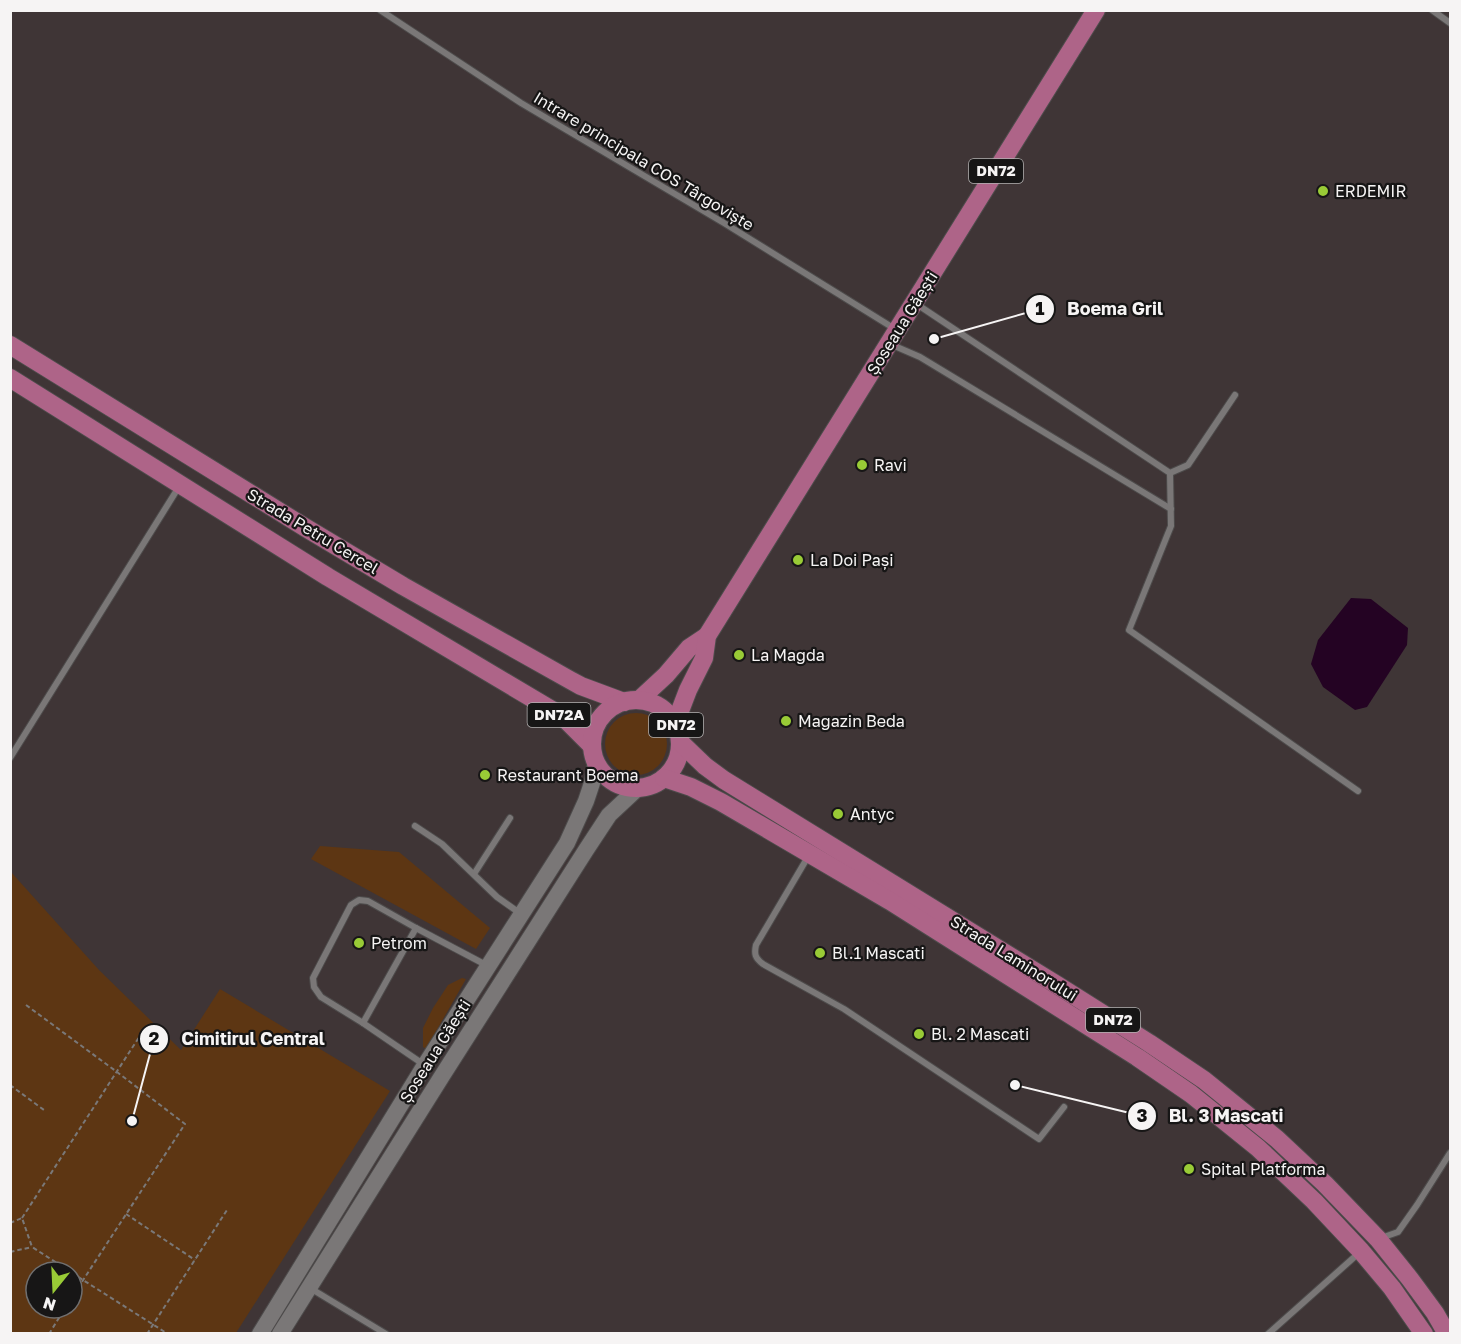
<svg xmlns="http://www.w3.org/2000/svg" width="1461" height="1344" font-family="'Golos Text',sans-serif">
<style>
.built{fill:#3f3536;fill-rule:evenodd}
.green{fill:#5d3613;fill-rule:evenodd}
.water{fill:#240323}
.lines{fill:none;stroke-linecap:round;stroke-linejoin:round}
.lane-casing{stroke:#4d4b4b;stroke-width:8}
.secondary-casing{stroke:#4d4b4b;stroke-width:18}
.primary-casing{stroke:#4d4b4b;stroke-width:20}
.path{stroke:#7a7878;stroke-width:2;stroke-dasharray:4.5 3;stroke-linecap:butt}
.lane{stroke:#7a7777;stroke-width:6}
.secondary{stroke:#7a7777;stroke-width:16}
.primary{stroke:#ae6488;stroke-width:18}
.poi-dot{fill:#99cb36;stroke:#171616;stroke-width:2}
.labels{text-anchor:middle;stroke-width:4.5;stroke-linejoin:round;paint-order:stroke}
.shield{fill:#171616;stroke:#b3b1b1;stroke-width:1.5}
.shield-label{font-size:15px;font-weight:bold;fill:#f6f4f4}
.street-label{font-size:16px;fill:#f6f4f4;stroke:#171616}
.poi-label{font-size:16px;fill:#f6f4f4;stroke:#171616;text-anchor:start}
.leader{fill:none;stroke:#f6f4f4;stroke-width:2}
.callout-dot{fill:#f6f4f4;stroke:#171616;stroke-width:2}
.mark-label{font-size:18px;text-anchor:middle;font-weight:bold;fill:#111}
.callout-label{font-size:18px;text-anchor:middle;font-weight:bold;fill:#f6f4f4;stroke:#171616;stroke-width:4.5;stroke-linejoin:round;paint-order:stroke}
</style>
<rect width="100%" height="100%" fill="#302d2d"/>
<path class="built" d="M10,11H1450V1333H11ZM36,1272H72V1308H36Z"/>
<g class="green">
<circle cx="636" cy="744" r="31"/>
<polygon points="320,846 399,852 490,928 476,949 311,859"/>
<path d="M11,872L99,970L181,1050L220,989L390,1091L236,1333H11ZM36,1272H72V1308H36Z"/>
<polygon points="462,978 466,979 426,1049 423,1047 423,1028 433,1008 448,985"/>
</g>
<polygon class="water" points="1351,598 1371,599 1408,628 1407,645 1367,707 1355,710 1323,687 1311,664 1318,640"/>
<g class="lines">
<defs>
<g id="lane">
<polyline points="380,10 521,103 724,223 895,329"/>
<polyline points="1432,10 1450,23"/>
<polyline points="915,303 1170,473 1188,465 1235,395"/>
<polyline points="890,344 920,357 1171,509"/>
<polyline points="1170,473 1171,526 1129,630 1358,791"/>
<polyline points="10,758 180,485"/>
<polyline points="415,826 442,844 497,897 521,914"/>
<path d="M809,855L756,945C754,954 755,958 763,964L844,1009L1039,1139L1064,1107"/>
<polyline points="474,874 510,818"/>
<polyline points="363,1023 321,997 314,987 313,978 351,905 359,900 368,901 416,928"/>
<polyline points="423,1064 363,1023 416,928 488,966"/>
<polyline points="1381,1238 1398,1232 1417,1205 1450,1153"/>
<polyline points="310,1288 386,1334"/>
<polyline points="1268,1334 1360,1252"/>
</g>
<g id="secondary">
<polyline points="260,1334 425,1065 567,843 586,801 592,783 596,763"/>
<polyline points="280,1334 442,1076 586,850 609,815 638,788"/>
</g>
<g id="primary">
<polyline points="10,345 306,528 403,586 570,680 581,686 624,702"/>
<polyline points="10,378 328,577 562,716 592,746"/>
<polyline points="639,700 666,675 689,648 707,636"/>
<circle cx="636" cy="744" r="44"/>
<polyline points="675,724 688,690 704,658 707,636 1096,10"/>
<polyline points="680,742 705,766 724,780 1057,985 1149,1043 1204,1080 1277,1139 1325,1184 1378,1239 1410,1279 1435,1313 1447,1334"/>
<polyline points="664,778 691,787 721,802 890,901 1137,1057 1191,1094 1258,1148 1314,1201 1361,1251 1392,1288 1424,1334"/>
</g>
</defs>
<use href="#lane" class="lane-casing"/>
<use href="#secondary" class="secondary-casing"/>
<use href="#primary" class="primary-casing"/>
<g class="path">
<polyline points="26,1005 117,1072 185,1124 72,1297"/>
<polyline points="10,1085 44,1110"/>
<polyline points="126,1214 195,1260"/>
<polyline points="22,1218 145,1028"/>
<polyline points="10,1223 22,1218 32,1247 71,1272"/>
<polyline points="10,1252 32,1247"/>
<polyline points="72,1273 168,1334"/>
<polyline points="49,1334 65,1308"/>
<polyline points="147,1334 227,1210"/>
</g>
<use href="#lane" class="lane"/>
<use href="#secondary" class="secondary"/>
<use href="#primary" class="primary"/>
</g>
<g class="poi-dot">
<circle cx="1323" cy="191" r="6"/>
<circle cx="862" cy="465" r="6"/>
<circle cx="798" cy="560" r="6"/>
<circle cx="739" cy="655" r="6"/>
<circle cx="786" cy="721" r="6"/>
<circle cx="485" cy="775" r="6"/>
<circle cx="838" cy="814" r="6"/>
<circle cx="359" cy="943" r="6"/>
<circle cx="820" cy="953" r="6"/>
<circle cx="919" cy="1034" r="6"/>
<circle cx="1189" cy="1169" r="6"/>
</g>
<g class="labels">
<g class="shield">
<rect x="969" y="159" width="54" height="24" rx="4.5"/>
<rect x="527.5" y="703" width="63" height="24" rx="4.5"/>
<rect x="649" y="713" width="54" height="24" rx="4.5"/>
<rect x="1086" y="1008" width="54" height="24" rx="4.5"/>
</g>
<g class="shield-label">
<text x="996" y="176">DN72</text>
<text x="559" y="720">DN72A</text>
<text x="676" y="730">DN72</text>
<text x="1113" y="1025">DN72</text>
</g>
<g class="street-label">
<text transform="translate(644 161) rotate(31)" y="6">Intrare principala COS Târgoviște</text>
<text transform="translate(902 323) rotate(-58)" y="6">Șoseaua Găești</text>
<text transform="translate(313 531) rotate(31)" y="6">Strada Petru Cercel</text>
<text transform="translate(1014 958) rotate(32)" y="6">Strada Laminorului</text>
<text transform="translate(435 1051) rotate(-58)" y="6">Șoseaua Găești</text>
</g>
<g class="poi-label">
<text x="1335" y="197">ERDEMIR</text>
<text x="874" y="471">Ravi</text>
<text x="810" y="566">La Doi Pași</text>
<text x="751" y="661">La Magda</text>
<text x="798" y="727">Magazin Beda</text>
<text x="497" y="781">Restaurant Boema</text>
<text x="850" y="820">Antyc</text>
<text x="371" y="949">Petrom</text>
<text x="832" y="959">Bl.1 Mascati</text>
<text x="931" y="1040">Bl. 2 Mascati</text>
<text x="1201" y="1175">Spital Platforma</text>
</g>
</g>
<path class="leader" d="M934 339L1040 309M132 1121L154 1039M1015 1085L1142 1116"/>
<g class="callout-dot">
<circle cx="934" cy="339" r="6"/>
<circle cx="132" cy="1121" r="6"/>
<circle cx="1015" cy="1085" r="6"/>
<circle cx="1040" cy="309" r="15"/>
<circle cx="154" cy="1039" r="15"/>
<circle cx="1142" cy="1116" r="15"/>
</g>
<g class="mark-label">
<text x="1040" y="315">1</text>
<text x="154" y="1045">2</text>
<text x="1142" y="1122">3</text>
</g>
<g class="callout-label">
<text x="1115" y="315">Boema Gril</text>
<text x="253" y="1045">Cimitirul Central</text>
<text x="1226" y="1122">Bl. 3 Mascati</text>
</g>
<rect width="1461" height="1344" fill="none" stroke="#f6f4f4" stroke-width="24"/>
<g transform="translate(54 1290) rotate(198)"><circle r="28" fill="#171616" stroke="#706f6f" stroke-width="1.5"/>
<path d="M0-4.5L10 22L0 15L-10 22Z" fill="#99cb36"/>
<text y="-9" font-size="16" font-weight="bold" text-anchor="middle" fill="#f6f4f4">N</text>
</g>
</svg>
